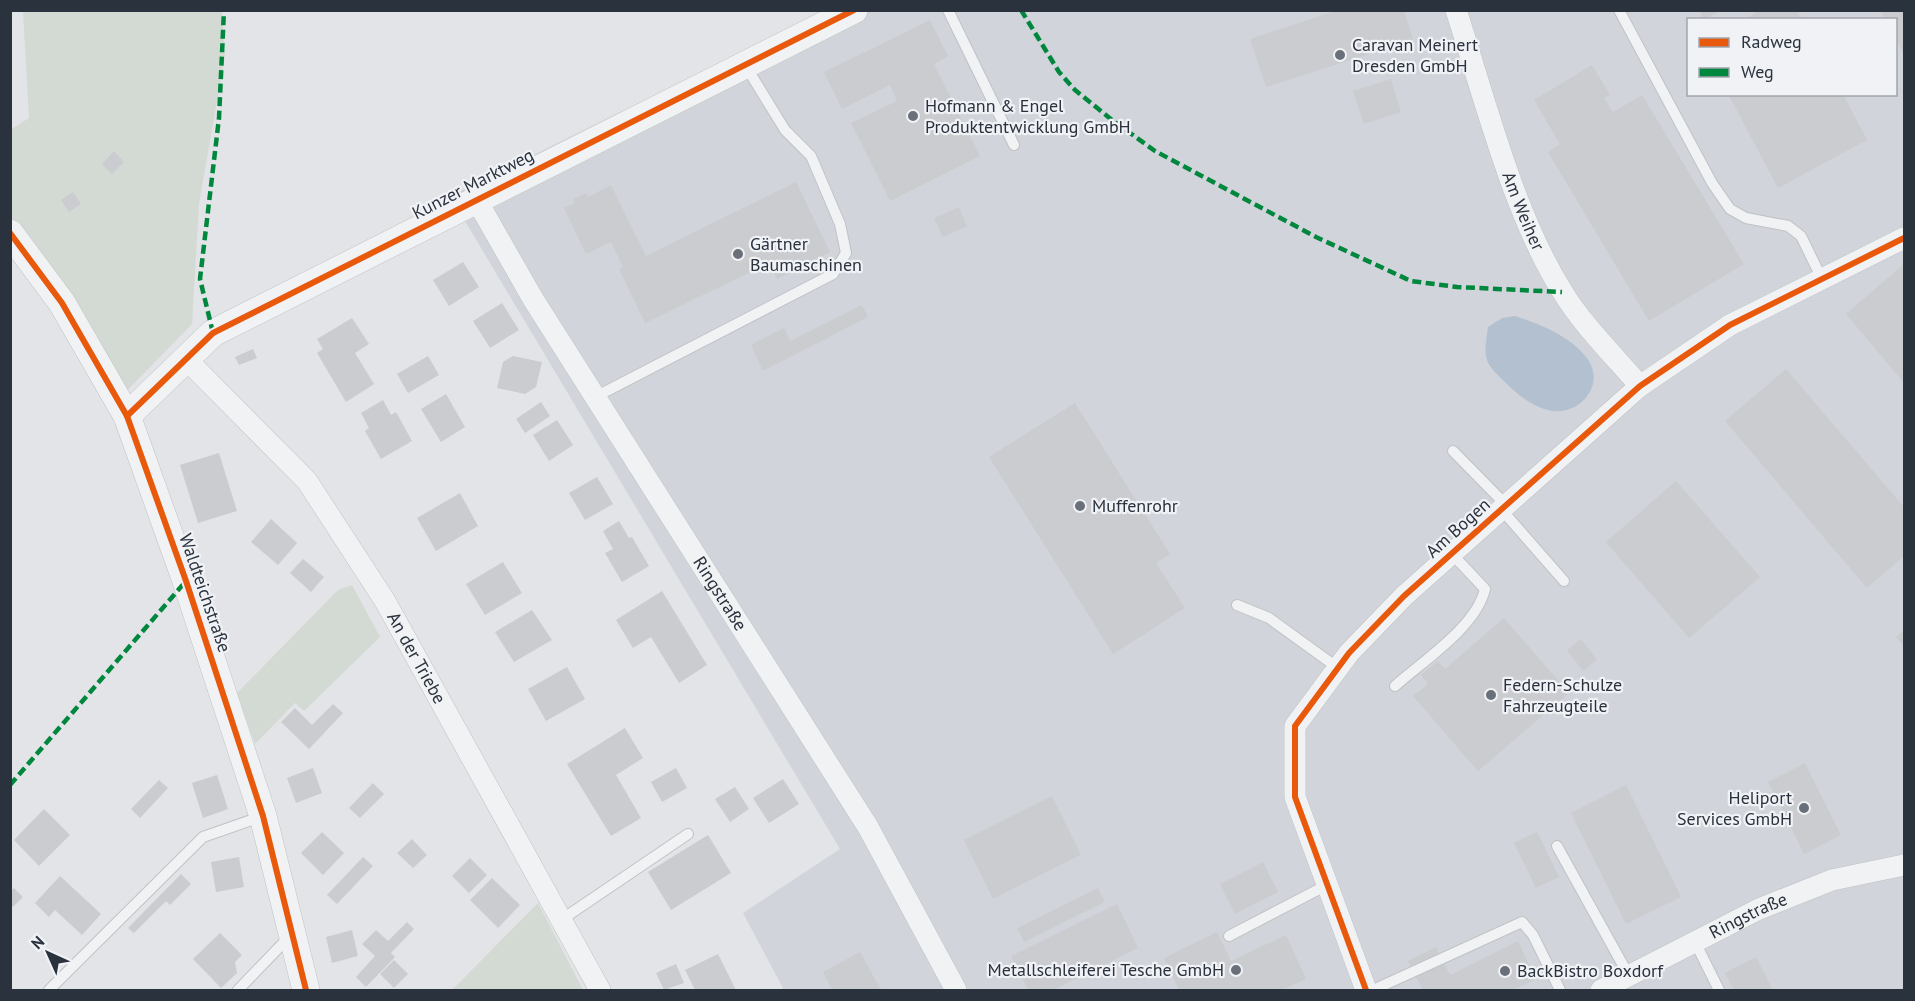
<svg xmlns="http://www.w3.org/2000/svg" width="1915" height="1001" font-family="'PT Sans',sans-serif">
<style>
.built{fill:#d1d4da;fill-rule:evenodd}
.green{fill:#d3dad3}
.water{fill:#b2c0d0}
.building{fill:#cacccf}
.lines{fill:none;stroke-linecap:round;stroke-linejoin:round}
.service-casing{stroke:#c0c2c5;stroke-width:12}
.minor-casing{stroke:#c0c2c5;stroke-width:22}
.tertiary-casing{stroke:#c0c2c5;stroke-width:28}
.service{stroke:#f1f2f4;stroke-width:10}
.minor{stroke:#f1f2f4;stroke-width:21}
.tertiary{stroke:#f1f2f4;stroke-width:27}
.quiet{stroke:#00873e;stroke-width:4.5;stroke-dasharray:9 4.5;stroke-linecap:butt}
.cycleway-casing{stroke:#f0f2f6;stroke-width:10}
.cycleway{stroke:#e8590c;stroke-width:6}
.poi-dot{fill:#6a7079;stroke:#f0f2f6;stroke-width:2}
.labels{text-anchor:middle;stroke-width:4.5;stroke-linejoin:round;paint-order:stroke}
.poi-label{font-size:18px;fill:#2a323e;stroke:#f0f2f6;text-anchor:start}
.street-label{font-size:18px;fill:#2a323e;stroke:#f0f2f6}
</style>
<rect width="100%" height="100%" fill="#e2e4e7"/>
<path class="built" d="M825,11H1904V990H784L743,913L840,849L450,196ZM1688,20H1896V94H1688Z"/>
<g class="green">
<polygon points="23,11 222,11 225,55 199,204 192,324 111,407 11,235 10,130 29,118"/>
<polygon points="352,585 380,637 304,711 295,703 255,744 237,693 338,590"/>
<polygon points="538,903 583,990 452,990"/>
</g>
<path class="water" d="M1515,316C1539,324 1570,336 1586,357C1608,384 1579,418 1548,410C1532,406 1521,397 1509,386C1484,362 1483,362 1488,327L1502,318Z"/>
<g class="building">
<polygon points="1338,10 1404,10 1413,40 1266,87 1250,39"/>
<polygon points="1699,10 1721,10 1704,20"/>
<polygon points="1760,10 1797,10 1802,20 1744,20"/>
<polygon points="1880,10 1904,10 1904,55 1896,39 1896,20 1885,20"/>
<polygon points="930,20 948,56 934,64 980,156 890,201 851,123 897,101 890,85 842,109 824,72"/>
<polygon points="1592,65 1610,95 1604,98 1613,112 1642,95 1744,264 1649,321 1548,152 1560,144 1534,100"/>
<polygon points="1391,79 1401,112 1364,124 1353,91"/>
<polygon points="1728,94 1843,94 1867,140 1778,188"/>
<polygon points="114,151 124,162 112,174 102,164"/>
<polygon points="796,182 830,252 777,279 769,263 645,323 619,269 623,267 611,242 586,254 564,208 575,203 573,199 586,193 588,197 611,185 646,256"/>
<polygon points="73,192 81,204 69,212 61,200"/>
<polygon points="959,207 967,226 943,237 934,218"/>
<polygon points="463,262 479,287 449,306 433,280"/>
<polygon points="1904,264 1904,383 1846,314"/>
<polygon points="502,303 519,330 490,348 473,321"/>
<polygon points="862,305 868,317 763,371 751,345 784,328 790,341"/>
<polygon points="352,318 369,344 355,353 374,384 346,402 317,353 323,349 317,339"/>
<polygon points="253,349 257,358 239,365 235,357"/>
<polygon points="428,356 439,375 408,393 397,374"/>
<polygon points="513,356 542,362 536,387 525,394 497,388 503,362"/>
<polygon points="1786,369 1904,507 1904,556 1867,588 1725,421"/>
<polygon points="446,394 465,427 441,442 421,409"/>
<polygon points="383,400 391,415 396,412 412,441 381,459 365,431 369,428 361,413"/>
<polygon points="541,402 550,416 525,433 516,419"/>
<polygon points="1075,403 1170,554 1156,563 1185,608 1113,654 989,457"/>
<polygon points="557,420 573,445 549,461 533,435"/>
<polygon points="219,453 237,511 198,523 180,465"/>
<polygon points="597,477 613,504 585,520 569,493"/>
<polygon points="1676,481 1760,577 1689,638 1606,542"/>
<polygon points="460,493 478,526 436,551 417,518"/>
<polygon points="271,519 297,543 278,565 251,542"/>
<polygon points="619,521 629,538 632,537 649,566 622,582 605,553 613,549 603,531"/>
<polygon points="303,559 324,577 311,592 290,573"/>
<polygon points="503,562 522,593 485,615 466,584"/>
<polygon points="662,591 707,665 679,683 651,637 633,648 616,620"/>
<polygon points="532,610 552,640 514,662 495,632"/>
<polygon points="1504,618 1569,693 1478,771 1413,696 1428,684 1421,675 1438,661 1445,669"/>
<polygon points="1904,630 1904,646 1896,637"/>
<polygon points="1581,639 1597,660 1583,671 1567,650"/>
<polygon points="567,667 585,699 546,721 528,689"/>
<polygon points="333,704 343,713 309,749 281,722 295,708 312,725"/>
<polygon points="625,728 643,758 616,775 641,818 611,836 567,764"/>
<polygon points="1805,763 1841,835 1804,854 1768,782"/>
<polygon points="313,768 322,793 296,803 287,778"/>
<polygon points="676,768 687,788 662,802 651,782"/>
<polygon points="217,775 228,809 203,818 192,783"/>
<polygon points="783,779 799,804 769,823 753,798"/>
<polygon points="159,780 168,788 140,818 131,809"/>
<polygon points="373,783 384,794 360,818 349,808"/>
<polygon points="1626,785 1681,897 1626,924 1571,813"/>
<polygon points="735,787 749,809 730,822 715,799"/>
<polygon points="1052,796 1081,855 993,899 964,840"/>
<polygon points="44,809 70,835 39,866 14,840"/>
<polygon points="322,832 344,853 323,875 301,853"/>
<polygon points="1537,832 1559,877 1536,888 1514,843"/>
<polygon points="708,835 731,873 671,910 648,872"/>
<polygon points="412,839 427,855 413,868 397,853"/>
<polygon points="239,857 244,887 216,892 211,862"/>
<polygon points="363,857 373,866 337,904 327,895"/>
<polygon points="470,858 487,875 469,893 452,876"/>
<polygon points="1263,862 1278,892 1235,914 1220,884"/>
<polygon points="181,874 191,884 170,905 166,901 134,933 128,928"/>
<polygon points="60,876 101,914 82,935 55,910 49,917 35,903"/>
<polygon points="492,878 520,905 498,928 470,900"/>
<polygon points="14,888 23,897 13,907 10,904 10,892"/>
<polygon points="1098,888 1105,902 1024,942 1017,928"/>
<polygon points="1117,904 1138,948 1053,990 1028,990 1011,956"/>
<polygon points="407,922 414,929 391,953 395,957 366,987 356,977 375,956 362,944 376,930 388,941"/>
<polygon points="352,930 358,956 332,963 326,937"/>
<polygon points="1217,932 1231,961 1286,935 1306,979 1282,990 1179,990 1164,958"/>
<polygon points="220,933 242,955 235,962 237,973 221,988 193,959"/>
<polygon points="1518,941 1536,979 1513,990 1418,990 1422,989 1408,961 1436,947 1450,975"/>
<polygon points="860,952 881,990 832,990 823,972"/>
<polygon points="718,954 736,990 695,990 685,970"/>
<polygon points="1756,957 1773,990 1734,990 1725,973"/>
<polygon points="394,960 408,974 394,988 380,974"/>
<polygon points="676,964 684,983 664,990 656,973"/>
</g>
<g class="lines">
<defs>
<g id="service">
<polyline points="948,10 1014,145"/>
<polyline points="1619,10 1712,183 1730,209 1746,218 1788,226 1801,236 1822,279"/>
<polyline points="595,397 833,274 846,253 840,224 811,156 785,130 745,65"/>
<polyline points="1453,451 1506,505"/>
<polyline points="1501,509 1564,581"/>
<polyline points="1237,605 1269,618 1338,668"/>
<path d="M1395,686C1423,661 1477,626 1485,589L1452,554"/>
<polyline points="1557,846 1629,976"/>
<polyline points="561,920 688,834"/>
<polyline points="1229,936 1327,885"/>
<polyline points="1695,942 1719,990"/>
<polyline points="49,990 203,837 263,816"/>
<polyline points="238,990 290,936"/>
<polyline points="1373,990 1522,922 1533,935 1560,990"/>
</g>
<g id="minor">
<path id="s1" d="M1456,10C1485,99 1513,213 1562,291C1581,323 1615,357 1640,386"/>
<path id="s2" d="M476,199L533,299L868,827L956,990"/>
<path id="s3" d="M186,359L307,481L385,601L600,990"/>
<polyline points="1366,990 1295,797 1295,726 1349,653 1404,596 1640,386 1730,325 1904,238"/>
<path id="s4" d="M1601,990L1759,909L1832,880L1904,865"/>
</g>
<g id="tertiary">
<polyline points="10,233 62,303 127,416 186,581 263,816 306,990"/>
<polyline points="127,416 213,333 854,10"/>
</g>
</defs>
<use href="#service" class="service-casing"/>
<use href="#minor" class="minor-casing"/>
<use href="#tertiary" class="tertiary-casing"/>
<use href="#service" class="service"/>
<use href="#minor" class="minor"/>
<use href="#tertiary" class="tertiary"/>
<g class="quiet">
<polyline points="1021,10 1059,72 1075,90 1112,120 1155,151 1316,237 1411,281 1457,287 1562,292"/>
<polyline points="213,333 200,279 219,118 224,10"/>
<polyline points="10,785 186,581"/>
</g>
<defs>
<g id="cycleway">
<polyline points="10,233 62,303 127,416 186,581 263,816 306,990"/>
<polyline points="127,416 213,333 854,10"/>
<polyline points="1366,990 1295,797 1295,726 1349,653 1404,596 1640,386 1730,325 1904,238"/>
</g>
</defs>
<use href="#cycleway" class="cycleway-casing"/>
<use href="#cycleway" class="cycleway"/>
</g>
<g class="poi-dot">
<circle cx="1340" cy="55" r="6"/>
<circle cx="913" cy="116" r="6"/>
<circle cx="738" cy="254" r="6"/>
<circle cx="1080" cy="506" r="6"/>
<circle cx="1491" cy="695" r="6"/>
<circle cx="1804" cy="808" r="6"/>
<circle cx="1236" cy="970" r="6"/>
<circle cx="1505" cy="971" r="6"/>
</g>
<g class="labels">
<g class="poi-label">
<text x="1352" y="51">Caravan Meinert<tspan x="1352" dy="21">Dresden GmbH</tspan></text>
<text x="925" y="112">Hofmann &amp; Engel<tspan x="925" dy="21">Produktentwicklung GmbH</tspan></text>
<text x="750" y="250">Gärtner<tspan x="750" dy="21">Baumaschinen</tspan></text>
<text x="1092" y="512">Muffenrohr</text>
<text x="1503" y="691">Federn-Schulze<tspan x="1503" dy="21">Fahrzeugteile</tspan></text>
<text x="1792" y="804" text-anchor="end">Heliport<tspan x="1792" dy="21">Services GmbH</tspan></text>
<text x="1224" y="976" text-anchor="end">Metallschleiferei Tesche GmbH</text>
<text x="1517" y="977">BackBistro Boxdorf</text>
</g>
<g class="street-label">
<text transform="translate(473 184) rotate(-27)" y="6">Kunzer Marktweg</text>
<text dy="6" stroke="none"><textPath href="#s1" startOffset="212">Am Weiher</textPath></text>
<text transform="translate(1458 528) rotate(-42)" y="6">Am Bogen</text>
<text dy="6" stroke="none"><textPath href="#s2" startOffset="464">Ringstraße</textPath></text>
<text transform="translate(205 593) rotate(71)" y="6">Waldteichstraße</text>
<text dy="6" stroke="none"><textPath href="#s3" startOffset="380">An der Triebe</textPath></text>
<text dy="6" stroke="none"><textPath href="#s4" startOffset="165">Ringstraße</textPath></text>
</g>
</g>
<rect width="1915" height="1001" fill="none" stroke="#2a323e" stroke-width="24"/>
<rect x="1687" y="18" width="210" height="78" fill="#f0f2f6" stroke="#a1a5ac" stroke-width="1.5"/>
<rect x="1699" y="38" width="30" height="9" fill="#e8590c" stroke="#a1a5ac" stroke-width="1.5"/>
<text x="1741" y="48" font-size="18" fill="#2a323e">Radweg</text>
<rect x="1699" y="68" width="30" height="9" fill="#00873e" stroke="#a1a5ac" stroke-width="1.5"/>
<text x="1741" y="78" font-size="18" fill="#2a323e">Weg</text>
<g transform="translate(48 953) rotate(315)" stroke="#f0f2f6" stroke-width="4.5" paint-order="stroke">
<path d="M0-4.5L10 22L0 15L-10 22Z" fill="#2a323e"/>
<text y="-9" font-size="16" font-weight="bold" text-anchor="middle" fill="#2a323e">N</text>
</g>
</svg>
